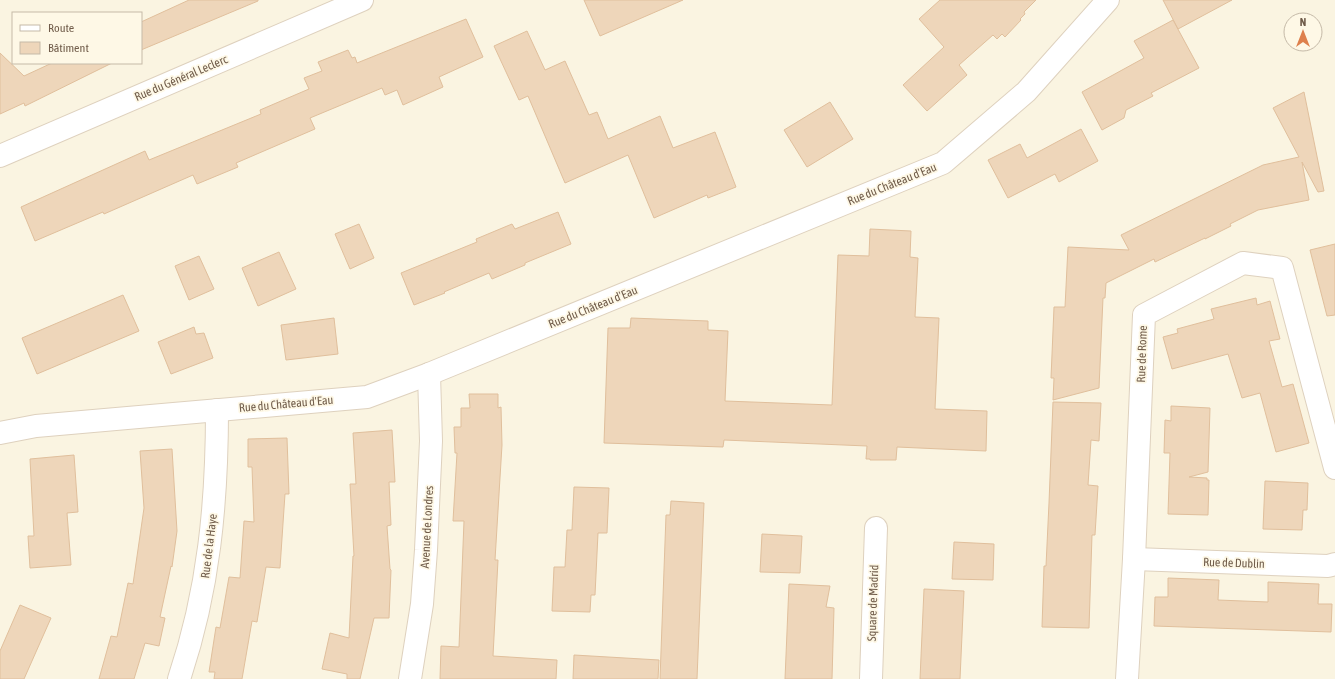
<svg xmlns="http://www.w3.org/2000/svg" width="1335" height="679" font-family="'Asap Condensed',sans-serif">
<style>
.building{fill:#eed6ba;stroke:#e0bf9c}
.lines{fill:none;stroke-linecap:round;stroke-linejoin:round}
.minor-casing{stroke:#ded1be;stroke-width:24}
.minor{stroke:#fff;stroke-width:22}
.labels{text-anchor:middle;stroke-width:3.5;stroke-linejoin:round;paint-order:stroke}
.street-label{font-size:12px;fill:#705c4a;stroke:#fef8e6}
</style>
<rect width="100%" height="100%" fill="#faf4e1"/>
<g class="building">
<polygon points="189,0 258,0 258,1 141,50 141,22"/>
<polygon points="584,0 683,0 600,36"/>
<polygon points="940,0 1036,0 1024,12 1025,14 1020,19 1021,20 1005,37 1002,34 997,39 993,35 959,65 967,75 927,111 903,85 944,47 919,19"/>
<polygon points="1163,0 1232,0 1178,29"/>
<polygon points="466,19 483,57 439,77 443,87 403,105 397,90 385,95 382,88 310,118 315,129 236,163 238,167 197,184 193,175 104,214 103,212 35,241 21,207 145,151 149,160 261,114 260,110 309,89 304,78 322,71 318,62 348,50 352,58 355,57 357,63"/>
<polygon points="1173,20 1199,68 1151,93 1153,96 1126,110 1124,118 1102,130 1082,92 1144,58 1134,41"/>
<polygon points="527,31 545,70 565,61 589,115 597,112 608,139 660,116 673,148 715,132 736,187 708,198 707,195 654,218 628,155 565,183 528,96 519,100 494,46"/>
<polygon points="0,53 24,76 52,63 112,63 25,106 24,103 0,114"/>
<polygon points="1304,92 1324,191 1318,192 1302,162 1309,200 1258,210 1230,224 1231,226 1205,239 1205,238 1155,262 1154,259 1106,283 1105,298 1103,298 1099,388 1053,400 1054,378 1051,378 1054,307 1065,307 1068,247 1129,250 1121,235 1263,165 1299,157 1273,108"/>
<polygon points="830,102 853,139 807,167 784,130"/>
<polygon points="1081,129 1098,161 1059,182 1055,174 1008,198 988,160 1020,144 1027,158"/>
<polygon points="558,212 571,244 525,263 525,265 492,279 489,273 444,292 445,293 414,305 401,273 477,242 476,239 512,224 515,229"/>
<polygon points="359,224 374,258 350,269 335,234"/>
<polygon points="870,229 911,231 910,257 918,258 915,317 939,318 935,409 987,411 986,451 897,447 896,460 870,460 870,459 866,459 867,446 724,440 723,447 604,443 608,328 630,328 631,318 708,321 708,330 728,331 725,401 832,405 838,255 869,256"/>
<polygon points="1335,244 1335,315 1327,316 1310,250"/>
<polygon points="279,252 296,289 258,306 242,268"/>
<polygon points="199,256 214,289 189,300 175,266"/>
<polygon points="123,295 139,331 37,374 22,338"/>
<polygon points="1256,298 1257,305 1270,301 1280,339 1269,341 1282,387 1293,384 1309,443 1276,452 1260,393 1242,398 1228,354 1172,369 1163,337 1178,333 1177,329 1214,319 1211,309"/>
<polygon points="334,318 338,354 286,360 281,325"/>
<polygon points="194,327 196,334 204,333 213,358 171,374 158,342"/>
<polygon points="469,394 498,394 498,408 501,407 502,445 495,560 498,560 493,656 557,660 556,679 440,679 441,646 459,647 464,521 453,521 457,453 455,453 454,427 461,427 461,408 470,408"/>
<polygon points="1053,402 1101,403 1099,441 1091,440 1088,485 1098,486 1095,535 1092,535 1089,628 1042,627 1044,566 1046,566 1049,503"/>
<polygon points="1171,406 1210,408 1208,472 1189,477 1207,478 1207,480 1209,480 1208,515 1168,514 1170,453 1164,453 1165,420 1171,421"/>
<polygon points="392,430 395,482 389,482 391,525 387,526 390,569 391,570 389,618 374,618 360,679 347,679 347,674 322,669 330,633 349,638 353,556 354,556 350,484 356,484 353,433"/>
<polygon points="287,438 289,494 285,494 280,568 266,567 257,622 252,621 242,679 214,679 215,672 209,672 216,627 220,628 229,577 240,578 244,521 254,522 252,467 248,467 248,439"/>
<polygon points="172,449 177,531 172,567 171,566 160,617 165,618 159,646 145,643 134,679 99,679 111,636 117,637 128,583 133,584 144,508 140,451"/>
<polygon points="74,455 78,512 67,513 71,565 30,568 28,536 34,536 30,459"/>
<polygon points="1265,481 1308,483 1307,510 1303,510 1302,530 1263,529"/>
<polygon points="574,487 609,488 607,533 598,533 595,595 591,595 590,612 552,611 554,567 565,567 567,530 572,530"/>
<polygon points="671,501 704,503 697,679 660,679 666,515 670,515"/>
<polygon points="762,534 802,536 800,573 760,572"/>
<polygon points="954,542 994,544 993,580 952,579"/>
<polygon points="1168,578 1219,580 1218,600 1268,602 1268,582 1319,584 1318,604 1332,604 1331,632 1154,626 1155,597 1168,597"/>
<polygon points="789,584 830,586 826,607 834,608 832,679 785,679"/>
<polygon points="924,589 964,591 960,679 920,679"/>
<polygon points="20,605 51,618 24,679 0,679 0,651"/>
<polygon points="574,655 659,660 658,679 573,679"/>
</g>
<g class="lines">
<defs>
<g id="minor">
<polyline points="0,156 362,0"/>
<polyline points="0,433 36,426 367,397 429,374 943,163 1026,92 1108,0"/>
<polyline points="1134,559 1328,566 1335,564"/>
<path d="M179,679C209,590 217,503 217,410"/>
<polyline points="410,679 422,604 426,550 431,441 429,374"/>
<polyline points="871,679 876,528"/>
<polyline points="1127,679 1134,559 1144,315 1243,263 1282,268 1335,468"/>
</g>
</defs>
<use href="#minor" class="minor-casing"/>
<use href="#minor" class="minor"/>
</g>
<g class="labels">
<g class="street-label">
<text transform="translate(181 78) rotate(-23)" y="4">Rue du Général Leclerc</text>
<text transform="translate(892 184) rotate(-22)" y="4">Rue du Château d'Eau</text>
<text transform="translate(593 307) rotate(-22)" y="4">Rue du Château d'Eau</text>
<text transform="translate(1142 354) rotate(-88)" y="4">Rue de Rome</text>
<text transform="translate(286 404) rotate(-5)" y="4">Rue du Château d'Eau</text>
<text transform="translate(427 527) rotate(-87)" y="4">Avenue de Londres</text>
<text transform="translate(209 546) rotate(-83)" y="4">Rue de la Haye</text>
<text transform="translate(1234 563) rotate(2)" y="4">Rue de Dublin</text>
<text transform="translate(873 603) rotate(-88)" y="4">Square de Madrid</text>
</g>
</g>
<rect x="12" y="12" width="130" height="52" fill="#fef8e6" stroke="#c5baa8"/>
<rect x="20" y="25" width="20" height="6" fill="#ffffff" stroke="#c5baa8"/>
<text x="48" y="32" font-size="12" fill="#705c4a">Route</text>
<rect x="20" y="42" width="20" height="12" fill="#eed6ba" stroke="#c5baa8"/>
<text x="48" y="52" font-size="12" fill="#705c4a">Bâtiment</text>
<g transform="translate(1303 32)"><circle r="19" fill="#fef8e6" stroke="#c5baa8"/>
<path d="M0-3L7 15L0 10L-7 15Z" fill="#de804c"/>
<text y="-6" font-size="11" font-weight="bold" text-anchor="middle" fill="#705c4a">N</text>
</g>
</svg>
